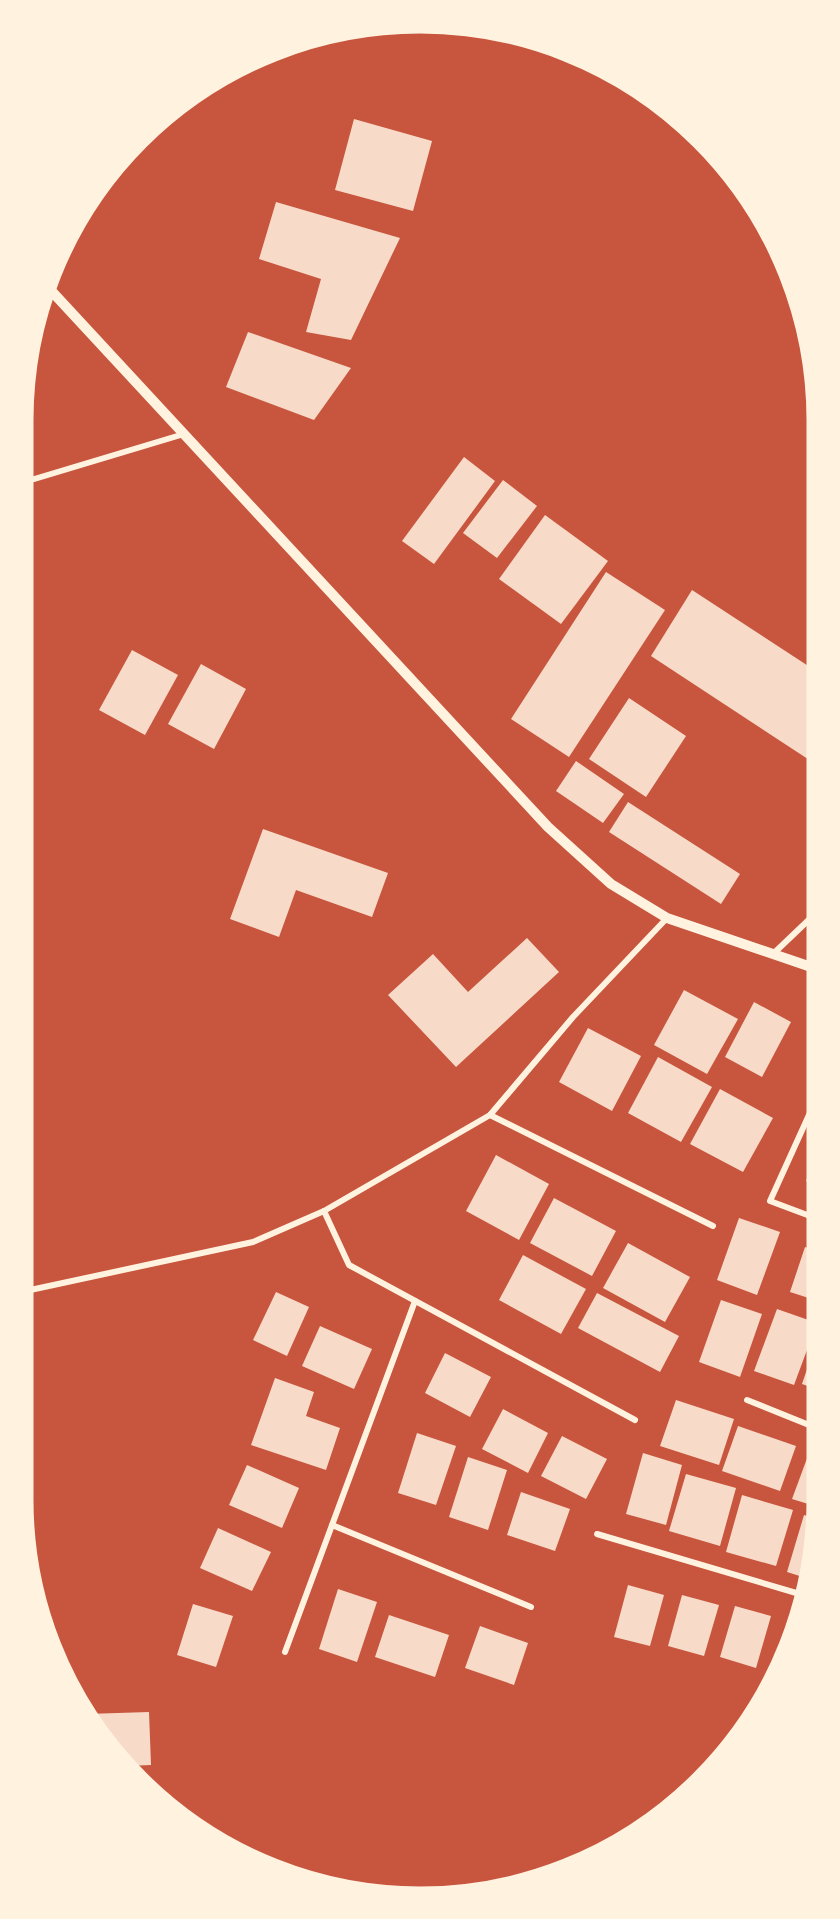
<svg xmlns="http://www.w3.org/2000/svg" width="840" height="1919" font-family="Rubik,sans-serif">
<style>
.building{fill:#f7dbc8}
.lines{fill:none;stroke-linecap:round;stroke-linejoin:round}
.minor{stroke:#fff3e0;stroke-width:6}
.tertiary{stroke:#fff3e0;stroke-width:10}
.rim{fill:none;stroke:#fff3e0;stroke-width:3}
</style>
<rect width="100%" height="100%" fill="#c8553d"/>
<g class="building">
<polygon points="354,119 432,141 413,211 335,190"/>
<polygon points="276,202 400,238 351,340 306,332 321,279 259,259"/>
<polygon points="248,332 351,368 314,420 226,387"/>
<polygon points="27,416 33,458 21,460 21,417"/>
<polygon points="464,457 495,481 434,564 402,541"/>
<polygon points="503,480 537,506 497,558 463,533"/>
<polygon points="545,515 608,561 561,624 499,579"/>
<polygon points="606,572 665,610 569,757 511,719"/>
<polygon points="692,590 816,671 817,765 651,656"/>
<polygon points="132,650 178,675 145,735 99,710"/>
<polygon points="201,664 246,689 214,749 168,724"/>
<polygon points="629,698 686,736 646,797 589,759"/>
<polygon points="576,761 624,794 603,823 556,791"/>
<polygon points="628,802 740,874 721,904 609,832"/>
<polygon points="263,829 388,873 372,917 296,890 279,937 230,919"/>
<polygon points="527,938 559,972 456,1067 388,995 433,954 468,992"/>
<polygon points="684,990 738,1019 707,1074 654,1045"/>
<polygon points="754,1002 791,1022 762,1077 725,1057"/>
<polygon points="588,1028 641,1056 612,1111 559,1082"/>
<polygon points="658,1057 712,1087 681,1142 628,1113"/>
<polygon points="720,1089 773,1118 743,1172 690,1144"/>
<polygon points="818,1150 818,1185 806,1181"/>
<polygon points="496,1155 549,1184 519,1240 466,1211"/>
<polygon points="554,1198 616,1231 592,1276 530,1243"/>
<polygon points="739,1218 780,1232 757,1295 717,1280"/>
<polygon points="628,1243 690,1277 665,1322 603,1288"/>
<polygon points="805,1247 818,1251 818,1301 790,1292"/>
<polygon points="523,1255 586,1289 561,1334 499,1300"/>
<polygon points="276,1292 309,1307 287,1356 253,1340"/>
<polygon points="597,1293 679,1336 660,1372 578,1328"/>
<polygon points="721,1300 762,1314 740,1377 699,1362"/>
<polygon points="777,1309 817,1323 794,1385 754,1371"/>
<polygon points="320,1326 372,1349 354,1389 302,1366"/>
<polygon points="818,1337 819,1337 819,1390 802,1384"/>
<polygon points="445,1353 491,1377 470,1417 425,1393"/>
<polygon points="275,1378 314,1392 306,1416 340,1428 326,1470 251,1445"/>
<polygon points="676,1400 734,1419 719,1465 660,1446"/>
<polygon points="503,1409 548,1433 528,1473 482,1449"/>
<polygon points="738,1426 796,1446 780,1491 722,1471"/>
<polygon points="417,1433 456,1446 436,1505 398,1493"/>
<polygon points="562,1436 607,1459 586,1499 541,1476"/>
<polygon points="643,1453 682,1465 666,1525 626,1514"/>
<polygon points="809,1453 819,1457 818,1507 792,1499"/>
<polygon points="468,1457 507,1470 488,1530 449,1517"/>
<polygon points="247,1465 299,1488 282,1528 229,1505"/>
<polygon points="686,1474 736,1488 720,1546 669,1531"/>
<polygon points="521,1492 570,1509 555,1551 507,1535"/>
<polygon points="742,1495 793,1510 776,1566 726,1552"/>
<polygon points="804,1515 816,1519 806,1578 787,1572"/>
<polygon points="218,1528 271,1552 252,1591 200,1568"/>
<polygon points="628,1585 664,1595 650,1646 614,1637"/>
<polygon points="338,1589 377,1602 357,1662 319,1649"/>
<polygon points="682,1595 719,1605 704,1656 668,1646"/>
<polygon points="193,1604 233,1616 216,1667 177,1655"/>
<polygon points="735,1606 771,1616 756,1668 720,1657"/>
<polygon points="389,1615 449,1635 435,1677 375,1657"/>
<polygon points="480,1626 528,1643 514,1685 465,1668"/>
<polygon points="149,1712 151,1765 125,1766 120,1762 86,1714"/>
<polygon points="604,1842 613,1848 594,1856"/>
</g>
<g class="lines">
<g class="minor">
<polyline points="21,483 184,434"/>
<polyline points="774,953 817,912"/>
<polyline points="818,1095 770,1201 818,1219"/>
<polyline points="490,1115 713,1226"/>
<polyline points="324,1211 349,1265 635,1420"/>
<polyline points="21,1292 253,1242 324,1211 490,1115 573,1017 667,918"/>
<polyline points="747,1400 819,1429"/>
<polyline points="332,1525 531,1607"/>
<polyline points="597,1534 803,1595"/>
<polyline points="285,1652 415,1301"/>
</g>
<polyline class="tertiary" points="45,284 548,827 611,884 667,918 817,969"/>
</g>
<path d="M0 0H840V1919H0ZM420 32H420A388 388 0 0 1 808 420V1500A388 388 0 0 1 420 1888H420A388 388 0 0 1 32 1500V420A388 388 0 0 1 420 32Z" fill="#fff3e0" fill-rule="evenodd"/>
<path class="rim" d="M420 32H420A388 388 0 0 1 808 420V1500A388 388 0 0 1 420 1888H420A388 388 0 0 1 32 1500V420A388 388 0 0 1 420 32Z"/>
</svg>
